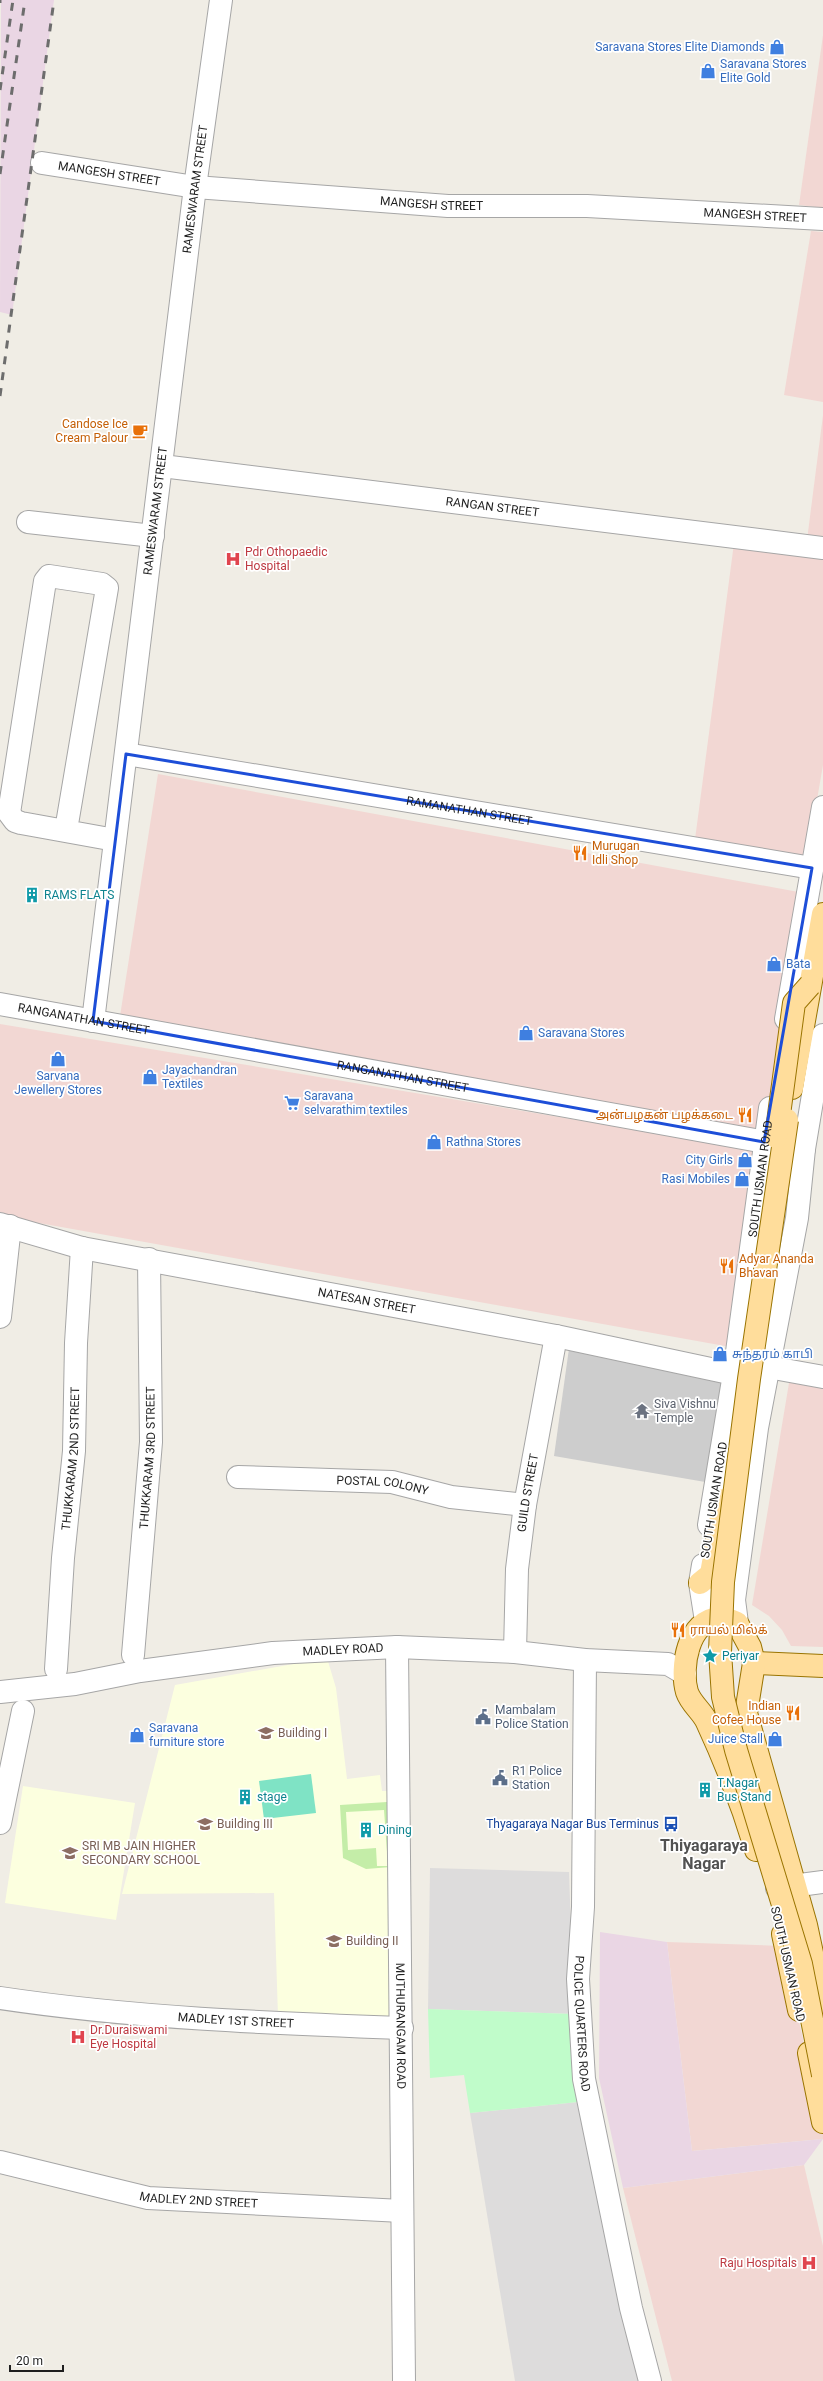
<svg xmlns="http://www.w3.org/2000/svg" width="823" height="2381" font-family="Roboto,'Noto Sans Tamil',sans-serif">
<style>
.residential{fill:#dddcdc}
.commercial{fill:#f2d7d3}
.industrial{fill:#ead6e4}
.education{fill:#fcffdf}
.religious{fill:#cdcdcd}
.grass{fill:#c4eda8;fill-rule:evenodd}
.park{fill:#c0fcca}
.pitch{fill:#7fe3c5}
.lines{fill:none;stroke-linecap:round;stroke-linejoin:round}
.minor-casing{stroke:#a6a6a6;stroke-width:24}
.major-casing{stroke:#9a7400;stroke-width:24}
.minor{stroke:#fff;stroke-width:22}
.major{stroke:#ffdd9b;stroke-width:22}
.rail{stroke:#6d6d6d;stroke-width:3;stroke-dasharray:8 8;stroke-linecap:butt}
.major-bridge-casing{stroke:#9a7400;stroke-width:24;stroke-linecap:butt}
.major-bridge{stroke:#ffdd9b;stroke-width:22}
.marked{fill:none;stroke:#1d4ed8;stroke-width:3;stroke-linejoin:round}
.labels{text-anchor:middle;stroke-width:3.5;stroke-linejoin:round;paint-order:stroke}
.shop-label{font-size:12px;fill:#366cbe;stroke:#fff;text-anchor:start}
.street-label{font-size:12px;fill:#1f1f1f;stroke:#fff}
.food-label{font-size:12px;fill:#c56008;stroke:#fff;text-anchor:end}
.health-label{font-size:12px;fill:#be3a42;stroke:#fff;text-anchor:start}
.culture-label{font-size:12px;fill:#0d838f;stroke:#fff;text-anchor:start}
.worship-label{font-size:12px;fill:#5b616d;stroke:#fff;text-anchor:start}
.service-label{font-size:12px;fill:#4e5e75;stroke:#fff;text-anchor:start}
.education-label{font-size:12px;fill:#785e54;stroke:#fff;text-anchor:start}
.transit-label{font-size:12px;fill:#164399;stroke:#fff;text-anchor:end}
.district-label{font-size:16px;font-weight:bold;fill:#525252;stroke:#fff}
</style>
<rect width="100%" height="100%" fill="#f0ede5"/>
<g class="residential">
<polygon points="430,1868 569,1872 574,2014 428,2009"/>
<polygon points="578,2102 641,2381 515,2381 470,2113"/>
</g>
<g class="commercial">
<polygon points="823,35 823,208 799,205"/>
<polygon points="811,231 823,232 823,402 784,395"/>
<polygon points="823,415 823,543 807,540"/>
<polygon points="734,543 823,551 823,765 805,869 694,847"/>
<polygon points="158,774 804,893 772,1137 120,1016"/>
<polygon points="0,1024 770,1152 736,1348 0,1216"/>
<polygon points="791,1371 823,1376 823,1647 791,1646 782,1630 769,1616 752,1605"/>
<polygon points="667,1942 782,1946 823,2128 823,2139 692,2151"/>
<polygon points="804,2165 823,2246 823,2381 672,2381 623,2188"/>
</g>
<g class="industrial">
<polygon points="1,0 54,0 12,315 0,312"/>
<polygon points="600,1932 667,1942 692,2151 823,2139 804,2165 623,2188 599,2078"/>
</g>
<g class="education">
<polygon points="327,1658 336,1688 347,1779 380,1775 382,1791 393,1791 397,2022 278,2016 274,1893 122,1894 175,1685"/>
<polygon points="23,1786 135,1803 116,1920 5,1903"/>
</g>
<polygon class="religious" points="571,1334 733,1366 711,1483 554,1456"/>
<path class="grass" d="M387,1802L391,1867L366,1869L343,1858L340,1805ZM384,1810L388,1866H377L376,1848L348,1850L346,1812Z"/>
<polygon class="park" points="428,2009 574,2014 578,2102 470,2113 464,2075 430,2078"/>
<polygon class="pitch" points="311,1774 316,1813 264,1819 259,1781"/>
<g class="lines">
<defs>
<g id="minor">
<path id="s1" d="M42,163L195,187L448,206H587L823,219"/>
<path id="s2" d="M162,466L823,548"/>
<polyline points="28,522 153,536"/>
<path id="s3" d="M126,754L812,868"/>
<polyline points="66,830 107,588 102,584 49,576 45,581 9,813 15,821 21,823 115,840"/>
<path id="s4" d="M0,1004L804,1149"/>
<polyline points="786,1019 823,807"/>
<path id="s5" d="M93,1021L195,187L221,0"/>
<path id="s6" d="M0,1224L82,1248L556,1336L734,1374"/>
<polyline points="0,1317 10,1226"/>
<polyline points="768,1367 823,1377"/>
<path id="s7" d="M238,1477L392,1482L451,1497L525,1505"/>
<path id="s8" d="M709,1525L734,1374L770,1108"/>
<polyline points="703,1565 700,1583 706,1621"/>
<polyline points="737,1623 734,1600 757,1428 797,1218 804,1149 823,1035"/>
<path id="s9" d="M397,1647L404,2381"/>
<path id="s10" d="M515,1652L517,1569L525,1505L556,1336"/>
<path id="s11" d="M133,1655L151,1442L149,1259"/>
<path id="s12" d="M585,1660L583,1907L578,1979L584,2079L631,2308L650,2381"/>
<path id="s13" d="M56,1669L63,1558L74,1451L76,1343L82,1248"/>
<path id="s14" d="M0,1692L75,1684L140,1671L273,1653L397,1647L515,1652L585,1660L668,1664L685,1674"/>
<polyline points="0,1823 23,1711"/>
<polyline points="777,1888 823,1882"/>
<path id="s15" d="M0,1998C133,2018 267,2023 402,2028"/>
<path id="s16" d="M0,2162L148,2198L402,2211"/>
</g>
<g id="major">
<polyline points="792,1088 823,914"/>
<polyline points="700,1583 711,1574 724,1500"/>
<polyline points="754,1663 823,1666"/>
<path d="M756,1850C743,1807 726,1763 707,1722C702,1711 691,1704 687,1692C680,1668 688,1619 720,1618C725,1617 732,1621 737,1623L750,1647L754,1663L746,1713L806,1925L823,2005"/>
<polyline points="783,1934 799,2010"/>
<polyline points="809,2053 823,2122"/>
</g>
</defs>
<use href="#minor" class="minor-casing"/>
<use href="#major" class="major-casing"/>
<use href="#minor" class="minor"/>
<use href="#major" class="major"/>
<g class="rail">
<polyline points="0,3 0,0"/>
<polyline points="0,90 13,0"/>
<polyline points="0,174 25,0"/>
<polyline points="0,396 54,0"/>
</g>
<defs>
<g id="major-bridge">
<polyline points="787,1120 749,1379 723,1582 720,1652 723,1697 736,1750 801,1964 823,2075"/>
<polyline points="776,1137 794,1003 810,985"/>
</g>
</defs>
<use href="#major-bridge" class="major-bridge-casing"/>
<use href="#major-bridge" class="major-bridge"/>
</g>
<path class="marked" d="M126,754L812,868L764,1142L93,1021Z"/>
<defs>
<symbol id="shop-bare" viewBox="-9 -9 18 18"><path d="M-5-2.5h2.3a2.7 3.5 0 0 1 5.4 0H5L5.5 6h-11ZM-1.5-2.5h3a1.5 2.3 0 0 0-3 0Z" fill="#3f7fe0" stroke="#fff" stroke-width="2.5" paint-order="stroke"/></symbol>
<symbol id="cafe-bare" viewBox="-9 -9 18 18"><path d="M-5.5-4.5H6V0H3Q3 3.5 0 3.5H-2.5Q-5.5 3.5-5.5 0ZM3-3.2v2h1.7v-2ZM-6 4.5H4V6H-6Z" fill="#e8710a" stroke="#fff" stroke-width="2.5" paint-order="stroke"/></symbol>
<symbol id="hospital-bare" viewBox="-9 -9 18 18"><path d="M-5-5h3v3.5h4V-5h3V5h-3V1.5h-4V5h-3Z" fill="#e0444e" stroke="#fff" stroke-width="2.5" paint-order="stroke"/></symbol>
<symbol id="restaurant-bare" viewBox="-9 -9 18 18"><path d="M-5-6h1v4h1v-4h1v4h1v-4h1v5L-1.5 .5V6h-2V.5L-5-1ZM5-6V6H3V1.5H1.5Q1.5-4 5-6Z" fill="#e8710a" stroke="#fff" stroke-width="2.5" paint-order="stroke"/></symbol>
<symbol id="building-bare" viewBox="-9 -9 18 18"><path d="M-4-6H4V6H1V3H-1V6H-4ZM-2.5-4.3h1.7v1.8h-1.7ZM.8-4.3h1.7v1.8H.8ZM-2.5-1h1.7V.8h-1.7ZM.8-1h1.7V.8H.8Z" fill="#0f9aa8" stroke="#fff" stroke-width="2.5" paint-order="stroke"/></symbol>
<symbol id="supermarket-bare" viewBox="-9 -9 18 18"><path d="M-6-5.5h2.5l.6 2H6L4.5 2H-2.5L-4.4-4H-6ZM-1.5 3.2a1.3 1.3 0 1 0 .1 0ZM3 3.2a1.3 1.3 0 1 0 .1 0Z" fill="#3f7fe0" stroke="#fff" stroke-width="2.5" paint-order="stroke"/></symbol>
<symbol id="temple-bare" viewBox="-9 -9 18 18"><path d="M0-6L5-2H3V0L6.5 2.5H4V6H1.5V3h-3V6H-4V2.5H-6.5L-3 0V-2H-5Z" fill="#6b7280" stroke="#fff" stroke-width="2.5" paint-order="stroke"/></symbol>
<symbol id="sight-bare" viewBox="-9 -9 18 18"><path d="M0-6L1.8-2.2L6-1.7L2.9 1.2L3.7 5.4L0 3.3L-3.7 5.4L-2.9 1.2L-6-1.7L-1.8-2.2Z" fill="#0f9aa8" stroke="#fff" stroke-width="2.5" paint-order="stroke"/></symbol>
<symbol id="civic-bare" viewBox="-9 -9 18 18"><path d="M-.6-6.5H3V-4.5H.6V-3L4-1V1h2V6H-6V1h2V-1L-.6-3ZM-1.2 2.5V6h2.4V2.5Z" fill="#5c6f8a" stroke="#fff" stroke-width="2.5" paint-order="stroke"/></symbol>
<symbol id="university-bare" viewBox="-9 -9 18 18"><path d="M0-5L7-2L0 1L-7-2ZM-4 1L0 2.5L4 1V4Q0 6-4 4Z" fill="#8d6e63" stroke="#fff" stroke-width="2.5" paint-order="stroke"/></symbol>
<symbol id="bus-bare" viewBox="-9 -9 18 18"><path d="M-5-6H5V4H4V6H2V4H-2V6H-4V4H-5ZM-3.5-4V0h7V-4ZM-3.5 1.2v1.5H-2V1.2ZM2 1.2v1.5H3.5V1.2Z" fill="#1a4fb4" stroke="#fff" stroke-width="2.5" paint-order="stroke"/></symbol>
<symbol id="school-bare" viewBox="-9 -9 18 18"><path d="M0-5L7-2L0 1L-7-2ZM-4 1L0 2.5L4 1V4Q0 6-4 4Z" fill="#8d6e63" stroke="#fff" stroke-width="2.5" paint-order="stroke"/></symbol>
</defs>
<g fill-rule="evenodd">
<use href="#shop-bare" x="766" y="36" width="22" height="22"/>
<use href="#shop-bare" x="697" y="60" width="22" height="22"/>
<use href="#cafe-bare" x="129" y="420" width="22" height="22"/>
<use href="#hospital-bare" x="222" y="548" width="22" height="22"/>
<use href="#restaurant-bare" x="569" y="842" width="22" height="22"/>
<use href="#building-bare" x="21" y="884" width="22" height="22"/>
<use href="#shop-bare" x="763" y="953" width="22" height="22"/>
<use href="#shop-bare" x="515" y="1022" width="22" height="22"/>
<use href="#shop-bare" x="47" y="1048" width="22" height="22"/>
<use href="#shop-bare" x="139" y="1066" width="22" height="22"/>
<use href="#supermarket-bare" x="281" y="1092" width="22" height="22"/>
<use href="#restaurant-bare" x="734" y="1104" width="22" height="22"/>
<use href="#shop-bare" x="423" y="1131" width="22" height="22"/>
<use href="#shop-bare" x="734" y="1149" width="22" height="22"/>
<use href="#shop-bare" x="731" y="1168" width="22" height="22"/>
<use href="#restaurant-bare" x="716" y="1255" width="22" height="22"/>
<use href="#shop-bare" x="709" y="1343" width="22" height="22"/>
<use href="#temple-bare" x="631" y="1400" width="22" height="22"/>
<use href="#restaurant-bare" x="667" y="1619" width="22" height="22"/>
<use href="#sight-bare" x="699" y="1645" width="22" height="22"/>
<use href="#restaurant-bare" x="782" y="1702" width="22" height="22"/>
<use href="#civic-bare" x="472" y="1706" width="22" height="22"/>
<use href="#university-bare" x="255" y="1722" width="22" height="22"/>
<use href="#shop-bare" x="126" y="1724" width="22" height="22"/>
<use href="#shop-bare" x="764" y="1728" width="22" height="22"/>
<use href="#civic-bare" x="489" y="1767" width="22" height="22"/>
<use href="#building-bare" x="694" y="1779" width="22" height="22"/>
<use href="#building-bare" x="234" y="1786" width="22" height="22"/>
<use href="#university-bare" x="194" y="1813" width="22" height="22"/>
<use href="#bus-bare" x="660" y="1813" width="22" height="22"/>
<use href="#building-bare" x="355" y="1819" width="22" height="22"/>
<use href="#school-bare" x="59" y="1842" width="22" height="22"/>
<use href="#university-bare" x="323" y="1930" width="22" height="22"/>
<use href="#hospital-bare" x="67" y="2026" width="22" height="22"/>
<use href="#hospital-bare" x="798" y="2252" width="22" height="22"/>
</g>
<g class="labels">
<g class="shop-label">
<text x="765" y="51" text-anchor="end">Saravana Stores Elite Diamonds</text>
<text x="720" y="68">Saravana Stores<tspan x="720" dy="14">Elite Gold</tspan></text>
<text x="786" y="968">Bata</text>
<text x="538" y="1037">Saravana Stores</text>
<text x="162" y="1074">Jayachandran<tspan x="162" dy="14">Textiles</tspan></text>
<text x="58" y="1080" text-anchor="middle">Sarvana<tspan x="58" dy="14">Jewellery Stores</tspan></text>
<text x="304" y="1100">Saravana<tspan x="304" dy="14">selvarathim textiles</tspan></text>
<text x="446" y="1146">Rathna Stores</text>
<text x="733" y="1164" text-anchor="end">City Girls</text>
<text x="730" y="1183" text-anchor="end">Rasi Mobiles</text>
<text x="732" y="1358">சுந்தரம் காபி</text>
<text x="149" y="1732">Saravana<tspan x="149" dy="14">furniture store</tspan></text>
<text x="763" y="1743" text-anchor="end">Juice Stall</text>
</g>
<g class="street-label">
<text dy="4" stroke="none"><textPath href="#s1" startOffset="68">MANGESH STREET</textPath></text>
<text dy="4" stroke="none"><textPath href="#s5" startOffset="838">RAMESWARAM STREET</textPath></text>
<text dy="4" stroke="none"><textPath href="#s1" startOffset="392">MANGESH STREET</textPath></text>
<text dy="4" stroke="none"><textPath href="#s1" startOffset="716">MANGESH STREET</textPath></text>
<text dy="4" stroke="none"><textPath href="#s2" startOffset="333">RANGAN STREET</textPath></text>
<text dy="4" stroke="none"><textPath href="#s5" startOffset="514">RAMESWARAM STREET</textPath></text>
<text dy="4" stroke="none"><textPath href="#s3" startOffset="348">RAMANATHAN STREET</textPath></text>
<text dy="4" stroke="none"><textPath href="#s4" startOffset="85">RANGANATHAN STREET</textPath></text>
<text dy="4" stroke="none"><textPath href="#s4" startOffset="409">RANGANATHAN STREET</textPath></text>
<text dy="4" stroke="none"><textPath href="#s8" startOffset="350">SOUTH USMAN ROAD</textPath></text>
<text dy="4" stroke="none"><textPath href="#s6" startOffset="375">NATESAN STREET</textPath></text>
<text dy="4" stroke="none"><textPath href="#s11" startOffset="198">THUKKARAM 3RD STREET</textPath></text>
<text dy="4" stroke="none"><textPath href="#s13" startOffset="211">THUKKARAM 2ND STREET</textPath></text>
<text dy="4" stroke="none"><textPath href="#s7" startOffset="145">POSTAL COLONY</textPath></text>
<text dy="4" stroke="none"><textPath href="#s10" startOffset="160">GUILD STREET</textPath></text>
<text transform="translate(714 1500) rotate(-81)" y="4">SOUTH USMAN ROAD</text>
<text dy="4" stroke="none"><textPath href="#s14" startOffset="346">MADLEY ROAD</textPath></text>
<text transform="translate(788 1964) rotate(77)" y="4">SOUTH USMAN ROAD</text>
<text dy="4" stroke="none"><textPath href="#s15" startOffset="237">MADLEY 1ST STREET</textPath></text>
<text dy="4" stroke="none"><textPath href="#s12" startOffset="364">POLICE QUARTERS ROAD</textPath></text>
<text dy="4" stroke="none"><textPath href="#s9" startOffset="379">MUTHURANGAM ROAD</textPath></text>
<text dy="4" stroke="none"><textPath href="#s16" startOffset="203">MADLEY 2ND STREET</textPath></text>
</g>
<g class="food-label">
<text x="128" y="428">Candose Ice<tspan x="128" dy="14">Cream Palour</tspan></text>
<text x="592" y="850" text-anchor="start">Murugan<tspan x="592" dy="14">Idli Shop</tspan></text>
<text x="733" y="1119">அன்பழகன் பழக்கடை</text>
<text x="739" y="1263" text-anchor="start">Adyar Ananda<tspan x="739" dy="14">Bhavan</tspan></text>
<text x="690" y="1634" text-anchor="start">ராயல் மில்க்</text>
<text x="781" y="1710">Indian<tspan x="781" dy="14">Cofee House</tspan></text>
</g>
<g class="health-label">
<text x="245" y="556">Pdr Othopaedic<tspan x="245" dy="14">Hospital</tspan></text>
<text x="90" y="2034">Dr.Duraiswami<tspan x="90" dy="14">Eye Hospital</tspan></text>
<text x="797" y="2267" text-anchor="end">Raju Hospitals</text>
</g>
<g class="culture-label">
<text x="44" y="899">RAMS FLATS</text>
<text x="722" y="1660">Periyar</text>
<text x="717" y="1787">T.Nagar<tspan x="717" dy="14">Bus Stand</tspan></text>
<text x="257" y="1801">stage</text>
<text x="378" y="1834">Dining</text>
</g>
<g class="worship-label">
<text x="654" y="1408">Siva Vishnu<tspan x="654" dy="14">Temple</tspan></text>
</g>
<g class="service-label">
<text x="495" y="1714">Mambalam<tspan x="495" dy="14">Police Station</tspan></text>
<text x="512" y="1775">R1 Police<tspan x="512" dy="14">Station</tspan></text>
</g>
<g class="education-label">
<text x="278" y="1737">Building I</text>
<text x="217" y="1828">Building III</text>
<text x="82" y="1850">SRI MB JAIN HIGHER<tspan x="82" dy="14">SECONDARY SCHOOL</tspan></text>
<text x="346" y="1945">Building II</text>
</g>
<g class="transit-label">
<text x="659" y="1828">Thyagaraya Nagar Bus Terminus</text>
</g>
<g class="district-label">
<text x="704" y="1851">Thiyagaraya<tspan x="704" dy="18">Nagar</tspan></text>
</g>
</g>
<path d="M10 2365v6h53v-6" fill="none" stroke="#1f1f1f" stroke-width="2"/>
<text x="16" y="2365" font-size="12" fill="#1f1f1f" stroke="#ffffff" stroke-width="3" paint-order="stroke">20 m</text>
</svg>
